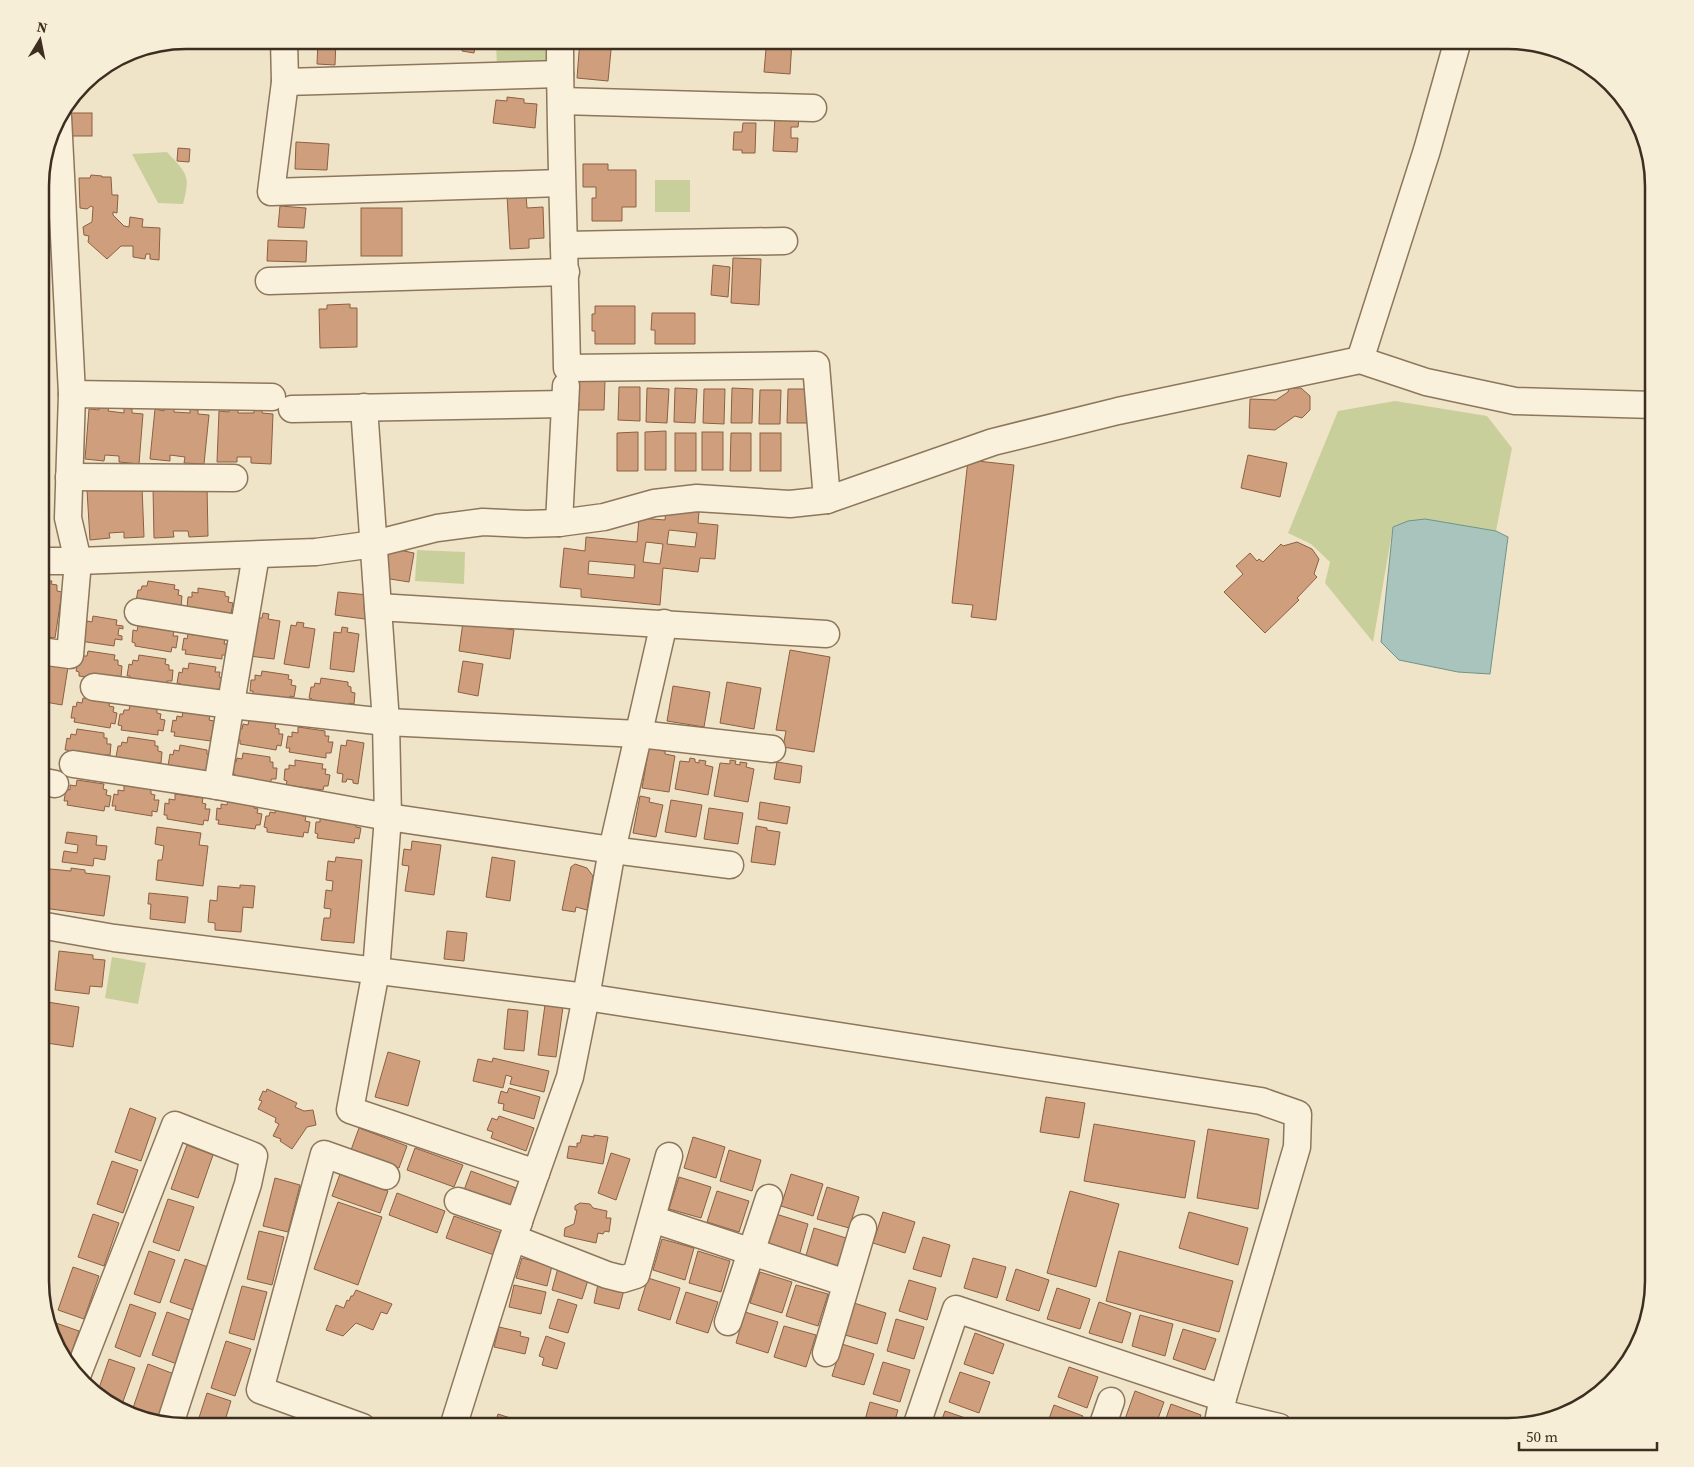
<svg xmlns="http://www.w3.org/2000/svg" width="1694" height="1467" font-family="'Source Serif 4',serif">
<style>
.green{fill:#c9cf9b}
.water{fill:#a9c4bc;stroke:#6f938a}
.building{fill:#cf9f7d;stroke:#8d5f41;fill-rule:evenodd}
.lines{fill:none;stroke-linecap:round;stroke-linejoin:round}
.minor-casing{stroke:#8d765c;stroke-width:29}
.minor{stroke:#faf1dc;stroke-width:26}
.rim{fill:none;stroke:#3d2e20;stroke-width:2.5}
</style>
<rect width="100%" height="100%" fill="#f0e4c8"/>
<g class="green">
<polygon points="496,40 551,40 552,69 497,70"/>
<path d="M167,152C187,174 191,175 183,204L158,203L132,154Z"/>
<rect x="655" y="180" width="35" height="32"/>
<polygon points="1395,401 1487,416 1512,448 1496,531 1425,519 1393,527 1373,642 1325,583 1330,562 1311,544 1288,533 1338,411"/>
<polygon points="417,550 465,552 464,584 415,581"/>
<polygon points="112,957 146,963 138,1004 105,998"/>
</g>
<polygon class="water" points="1425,519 1496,531 1508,537 1490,674 1458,672 1399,660 1381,642 1393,527 1408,521"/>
<g class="building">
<polygon points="200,40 228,40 228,44 200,43"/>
<polygon points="318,40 336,40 335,65 317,64"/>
<polygon points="452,40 480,40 480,46 475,46 474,53 462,51 463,46 452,45"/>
<polygon points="580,40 612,40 608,81 577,78"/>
<polygon points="764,40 792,40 790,74 764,72 766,49 763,49"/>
<polygon points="507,97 524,99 524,103 537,104 535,128 493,123 496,100 507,101"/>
<rect x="65" y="113" width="27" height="23"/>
<polygon points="775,117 799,118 798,127 791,127 791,138 798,138 797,152 773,151"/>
<polygon points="743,123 756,123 755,153 742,153 742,150 733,150 734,132 742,132"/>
<polygon points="296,142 329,144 327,170 295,169"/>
<polygon points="178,148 190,149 189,162 177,161"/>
<polygon points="583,164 608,164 608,170 636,170 636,207 622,207 622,221 592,221 592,198 596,198 596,187 583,187"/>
<polygon points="91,175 102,176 102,177 111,177 112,195 118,195 117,213 113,212 113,215 124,226 129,227 130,217 143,219 142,227 160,228 159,260 150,259 150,254 146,254 145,259 133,257 133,246 121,246 107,259 88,242 89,236 84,235 83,227 92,222 93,207 91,206 87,209 80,208 79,178 90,178"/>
<polygon points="526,194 527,208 543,207 544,238 529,239 529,248 510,249 507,195"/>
<polygon points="280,206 306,208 304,228 278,227"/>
<rect x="361" y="208" width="41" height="48"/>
<polygon points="268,240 307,241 306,262 267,261"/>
<polygon points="733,258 761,259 759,305 731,303"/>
<polygon points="713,265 730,267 728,297 711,295"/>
<polygon points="350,304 350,308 357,308 357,347 320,348 319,309 327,309 327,305"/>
<polygon points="595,306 635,306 635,344 595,344 595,331 592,331 592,314 595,314"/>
<polygon points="652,313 695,313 695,344 655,344 655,330 651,330"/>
<polygon points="573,380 605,380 604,410 573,410"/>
<polygon points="619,387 640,387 640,421 618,420"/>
<polygon points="647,388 669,389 667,423 646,422"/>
<polygon points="675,388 697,389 695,423 674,422"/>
<polygon points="732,388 753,389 752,423 731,423"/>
<polygon points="1289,388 1301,388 1310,396 1310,410 1302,418 1295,416 1275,430 1249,428 1250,399 1276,400 1288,392"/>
<polygon points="704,389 725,389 724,424 703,423"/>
<polygon points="788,389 809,389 808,423 787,423"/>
<polygon points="760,390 781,390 780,424 759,424"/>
<polygon points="99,406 109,407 108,411 124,413 124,408 132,409 132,413 143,414 139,464 119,462 119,456 105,455 104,461 85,459 89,409 99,410"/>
<polygon points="165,407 174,408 174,412 190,413 190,409 198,410 198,414 209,415 204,464 184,463 185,457 170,455 170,461 150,459 155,409 164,411"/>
<polygon points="229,408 238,409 238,413 254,413 254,409 262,409 262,413 273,414 271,464 251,463 251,457 237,457 237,462 217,462 219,411 229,412"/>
<polygon points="666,431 666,470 645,470 645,432"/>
<polygon points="638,432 638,471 617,471 617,433"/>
<rect x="702" y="432" width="21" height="38"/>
<rect x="675" y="433" width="21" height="38"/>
<polygon points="731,433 751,433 751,471 730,471"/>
<rect x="760" y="433" width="21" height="38"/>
<polygon points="1248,455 1287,463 1280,497 1241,488"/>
<polygon points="968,460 1014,465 996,620 971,617 973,605 952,603"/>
<polygon points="207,486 208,536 189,537 188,531 173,531 174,537 154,538 153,488"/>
<polygon points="142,487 144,537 124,538 124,532 109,533 110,538 90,540 87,490"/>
<path d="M666,509L699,512L698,523L718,525L715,559L700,558L698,572L663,568L660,605L581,597V589L560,587L564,548L585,551L586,537L637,542L639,518L665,520ZM669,530L697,533L695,547L667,544ZM646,542L663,544L660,564L643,562ZM589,561L635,565L634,578L588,574Z"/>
<polygon points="1297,542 1312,549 1319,559 1314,574 1317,577 1297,598 1299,600 1265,633 1224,592 1243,574 1236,566 1250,553 1257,561 1259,559 1263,562 1281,544 1283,546"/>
<polygon points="389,548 414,553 409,582 384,578"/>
<polygon points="40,576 42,576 42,580 52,581 51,584 57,585 57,591 62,592 55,638 40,636"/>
<polygon points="148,581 175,585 174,589 179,590 178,595 182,596 181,607 136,601 138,590 141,590 142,586 147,586"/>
<polygon points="198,588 225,592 225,596 229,597 228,602 233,603 231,614 187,608 188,597 192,597 192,592 198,593"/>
<polygon points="338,592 368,595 365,619 335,615"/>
<polygon points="263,613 269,614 268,619 280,621 274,659 249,656 255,623 258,624 259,618 262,618"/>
<polygon points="93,616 117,620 116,625 123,626 123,629 119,628 118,635 122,636 122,640 115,639 114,646 80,641 82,626 86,626 87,621 92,622"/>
<polygon points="144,621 174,631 173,636 178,636 176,648 172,647 171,652 135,646 135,643 132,642 133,630 137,631 138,626 143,627"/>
<polygon points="297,622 304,623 303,627 315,629 309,668 284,664 291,625 296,626"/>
<polygon points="463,622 514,630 510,659 459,651"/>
<polygon points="342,627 348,628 347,632 359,634 354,672 330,669 334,632 341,633"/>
<polygon points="194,629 225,639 224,644 229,644 227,655 222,655 222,659 185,654 186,650 182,650 184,638 187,639 188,634 194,635"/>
<polygon points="790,650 830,657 814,752 783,747 786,731 776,730"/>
<polygon points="88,651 115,655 114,660 118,660 118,665 122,666 121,677 116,676 115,681 79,676 79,672 76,671 78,660 82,656 87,656"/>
<polygon points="139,655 166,659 165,664 169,665 169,670 173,670 172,681 167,681 166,685 130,680 130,676 127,676 129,664 132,665 133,660 138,661"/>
<polygon points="463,661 483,664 478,696 458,692"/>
<polygon points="40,663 68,667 62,705 40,701"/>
<polygon points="189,663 216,667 215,672 220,672 219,677 223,678 222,689 217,689 216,693 180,688 181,684 177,683 179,672 182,673 183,668 188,669"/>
<polygon points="262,671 289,675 288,679 292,680 291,685 296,686 294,697 290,696 289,701 253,695 253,691 250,691 251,680 255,680 255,675 261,676"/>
<polygon points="321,678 348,682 348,686 351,687 351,692 355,693 354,704 349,703 349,708 312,703 312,699 309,698 311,687 314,687 315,683 320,684"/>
<polygon points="727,682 761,688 754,729 720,723"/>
<polygon points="673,686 710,692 704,727 667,721"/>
<polygon points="83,698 110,701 109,706 114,707 113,712 117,713 115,724 111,723 110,728 74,722 75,718 71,718 73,706 76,707 77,702 82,703"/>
<polygon points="130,705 157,709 157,713 161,714 160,719 165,720 163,731 158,730 158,735 121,730 122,726 118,725 120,714 123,714 124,710 129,710"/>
<polygon points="183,711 210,715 209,720 214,721 213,726 217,726 216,737 211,737 211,741 174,736 175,732 171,732 173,720 176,721 177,716 182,717"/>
<polygon points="249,719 276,723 275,728 279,729 279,734 283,734 281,746 277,745 276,750 240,744 240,740 237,740 239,729 242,729 243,724 248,725"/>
<polygon points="298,727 325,731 325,736 329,736 328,742 333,742 331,753 326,753 326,758 289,752 290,748 286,748 288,736 292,737 292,732 298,733"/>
<polygon points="77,729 104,733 104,738 107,738 107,744 111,744 110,755 105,755 104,759 68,754 68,750 65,750 67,738 70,739 71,734 76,735"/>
<polygon points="128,737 155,741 155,746 158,746 158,751 162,752 161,763 156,763 156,767 116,757 118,746 121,746 122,742 127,743"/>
<polygon points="347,740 364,743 358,784 353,783 353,780 347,779 346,782 342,782 343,774 337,773 341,745 346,746"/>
<polygon points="180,745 207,750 207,754 210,755 208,776 168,766 170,754 173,755 174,750 179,751"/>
<polygon points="649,748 665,751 665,754 675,756 669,792 642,788"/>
<polygon points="243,753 270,757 270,762 273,762 273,768 277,768 276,779 271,779 271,783 234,778 235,774 231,774 233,762 236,762 237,758 242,759"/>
<polygon points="690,758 695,759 695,762 699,763 699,760 706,761 705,765 713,767 708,795 675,789 680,761 689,762"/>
<polygon points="295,760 323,764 322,769 326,769 325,774 330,775 328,786 324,786 323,790 286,785 287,781 284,780 285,769 289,769 289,765 295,766"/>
<polygon points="730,760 736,761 735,764 740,765 740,762 747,763 746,767 754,769 748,802 714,796 720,763 730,764"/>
<polygon points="777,762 802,766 800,783 774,779"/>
<polygon points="77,780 104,784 103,789 107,790 106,795 111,796 109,807 105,806 104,811 67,805 68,801 64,801 66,789 70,790 70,785 76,786"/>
<polygon points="124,785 151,789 151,794 155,795 154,800 159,800 157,812 152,811 152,816 115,810 116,806 112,806 114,794 118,795 118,790 124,791"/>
<polygon points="175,794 203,798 202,803 206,804 205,809 210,809 208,821 204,820 203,825 167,819 167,815 164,815 165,803 169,804 169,799 175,800"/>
<polygon points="640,796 650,798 649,802 663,805 656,837 633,833"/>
<polygon points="228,799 255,803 254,808 258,809 257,813 262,814 260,825 256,825 255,829 218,824 219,820 216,820 217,808 221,809 221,804 227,805"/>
<polygon points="671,800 702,805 696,837 665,832"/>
<polygon points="760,802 790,807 787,824 758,819"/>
<polygon points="276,807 303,811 302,816 306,816 305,821 310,822 308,833 304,832 303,837 267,832 267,828 264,827 266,816 269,816 270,812 275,813"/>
<polygon points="709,808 743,813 738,844 704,839"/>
<polygon points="320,818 357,822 356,827 361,828 359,839 355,838 354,843 317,838 318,834 315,833 316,822 320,822"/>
<polygon points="756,826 767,828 767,830 780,832 775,865 751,862"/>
<polygon points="157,827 201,833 199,845 208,846 203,886 156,880 158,860 162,860 164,846 155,844"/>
<polygon points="67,832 97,836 96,845 107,846 105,860 94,858 93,866 62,862 64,851 77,853 78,845 65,843"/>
<polygon points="412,841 441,845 434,895 405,891 409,866 402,865 404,849 411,850"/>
<polygon points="336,857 362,860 354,943 321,940 324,918 330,918 331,909 324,908 326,890 332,891 333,881 326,880 328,861 335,862"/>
<polygon points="492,857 515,861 510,901 486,897"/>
<polygon points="575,864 587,868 593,876 587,910 576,907 575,912 562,910 571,867"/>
<polygon points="40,868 71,871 71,868 85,870 85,873 110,876 104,916 43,908"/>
<polygon points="240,885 255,886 253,908 243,907 241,932 215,930 215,923 208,922 210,900 217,901 218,886 240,888"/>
<polygon points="149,893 188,897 185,923 150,919 151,904 148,904"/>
<polygon points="447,931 467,933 464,961 444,959"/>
<polygon points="59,951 93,955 93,959 105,960 102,987 90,986 89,994 55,990"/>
<polygon points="41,1001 79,1007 73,1047 40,1042"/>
<polygon points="545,1005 563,1007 556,1057 538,1055"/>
<polygon points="508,1009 528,1011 524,1051 504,1049"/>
<polygon points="388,1052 420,1061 408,1106 375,1097"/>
<polygon points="493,1058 549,1071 544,1092 510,1084 512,1077 506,1075 503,1088 473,1081 478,1059 492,1062"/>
<polygon points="509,1088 540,1097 534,1119 503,1110 504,1104 498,1103 501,1091 507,1093"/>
<polygon points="267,1089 297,1103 295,1107 304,1111 313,1110 316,1125 307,1127 292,1149 280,1141 281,1139 273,1136 279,1124 275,1122 276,1118 258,1109 262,1101 259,1100 263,1091 266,1092"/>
<polygon points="1046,1097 1085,1103 1079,1138 1040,1132"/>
<polygon points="130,1108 156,1118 141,1161 115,1152"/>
<polygon points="499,1116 534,1128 526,1151 491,1138 493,1132 487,1130 492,1118 497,1120"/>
<polygon points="1094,1124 1195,1141 1185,1198 1084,1181"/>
<polygon points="359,1128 407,1146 399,1168 351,1150"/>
<polygon points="1208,1129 1269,1139 1258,1209 1197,1198"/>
<polygon points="582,1135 594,1137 594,1135 608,1137 603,1164 567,1158 569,1146 577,1147 577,1143 580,1143"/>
<polygon points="693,1137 725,1147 716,1178 684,1168"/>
<polygon points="187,1145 213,1155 198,1198 171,1189"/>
<polygon points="415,1148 463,1165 454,1187 407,1170"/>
<polygon points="729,1150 761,1160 752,1191 720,1181"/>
<polygon points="611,1153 630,1159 616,1200 598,1193"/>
<polygon points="112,1161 138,1170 123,1213 97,1204"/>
<polygon points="471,1171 519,1189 511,1211 463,1193"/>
<polygon points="340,1174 388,1191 380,1213 332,1196"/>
<polygon points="791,1174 823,1184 813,1216 781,1206"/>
<polygon points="679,1177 711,1187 701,1218 669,1209"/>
<polygon points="275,1178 300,1185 288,1232 263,1226"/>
<polygon points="827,1187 859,1197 849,1228 817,1219"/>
<polygon points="717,1191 749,1201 739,1232 707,1222"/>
<polygon points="1070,1191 1119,1204 1096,1287 1047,1273"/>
<polygon points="397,1193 445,1211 437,1233 389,1215"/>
<polygon points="168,1199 194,1207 179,1251 153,1242"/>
<polygon points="338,1202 382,1217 358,1285 314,1269"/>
<polygon points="580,1203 590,1204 593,1208 607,1211 606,1218 611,1218 609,1232 605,1231 603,1234 598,1233 596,1243 564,1236 565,1228 574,1224 577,1210 575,1210 575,1206"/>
<polygon points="883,1212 915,1222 905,1253 873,1243"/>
<polygon points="1189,1212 1248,1228 1238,1265 1179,1248"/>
<polygon points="93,1214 119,1223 104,1266 78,1257"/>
<polygon points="776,1214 808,1224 799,1256 767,1246"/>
<polygon points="454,1216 502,1233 494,1255 446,1238"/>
<polygon points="814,1228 846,1238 837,1269 805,1259"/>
<polygon points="259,1231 284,1237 272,1285 247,1279"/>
<polygon points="923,1237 950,1245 941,1277 913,1269"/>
<polygon points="662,1239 694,1248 685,1280 653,1270"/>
<polygon points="149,1251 175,1260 160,1303 134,1294"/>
<polygon points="698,1251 730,1261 721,1292 689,1283"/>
<polygon points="1119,1251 1233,1281 1219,1332 1106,1301"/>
<polygon points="522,1258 552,1266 547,1286 516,1278"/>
<polygon points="973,1258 1006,1267 997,1298 964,1288"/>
<polygon points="185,1259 211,1268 196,1311 170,1302"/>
<polygon points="73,1267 99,1276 84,1319 58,1310"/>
<polygon points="558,1268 589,1277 582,1299 552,1290"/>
<polygon points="1016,1269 1049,1280 1039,1311 1006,1300"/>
<polygon points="760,1272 792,1282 782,1313 750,1303"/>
<polygon points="648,1278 680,1288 670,1320 638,1310"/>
<polygon points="909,1280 936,1288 927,1320 899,1311"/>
<polygon points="598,1284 624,1290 619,1309 594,1303"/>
<polygon points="514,1285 546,1292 541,1314 509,1307"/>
<polygon points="796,1285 828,1294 818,1326 786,1316"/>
<polygon points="242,1286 267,1292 254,1340 229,1333"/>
<polygon points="1057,1288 1090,1299 1080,1329 1047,1319"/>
<polygon points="356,1290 392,1304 387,1314 381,1312 373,1330 356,1323 343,1336 326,1330 336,1305 344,1308 347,1300 349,1301 351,1296 353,1296"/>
<polygon points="686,1292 718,1302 708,1333 676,1323"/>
<polygon points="558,1299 577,1305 568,1333 549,1328"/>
<polygon points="1099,1302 1131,1313 1122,1343 1089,1333"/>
<polygon points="854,1303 886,1313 877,1344 845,1335"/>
<polygon points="130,1304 156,1313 140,1357 115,1347"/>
<polygon points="167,1312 192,1321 177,1364 152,1355"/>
<polygon points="745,1312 778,1322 768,1353 736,1343"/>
<polygon points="1140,1315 1173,1324 1165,1356 1132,1346"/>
<polygon points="896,1319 924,1327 914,1359 887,1351"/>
<polygon points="53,1322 79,1331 68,1362 51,1337 50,1331"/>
<polygon points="784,1326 816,1335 806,1367 774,1357"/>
<polygon points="499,1327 521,1332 520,1336 529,1338 525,1354 494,1347"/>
<polygon points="1183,1329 1216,1339 1205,1370 1173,1359"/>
<polygon points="975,1333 1004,1344 993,1374 964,1364"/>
<polygon points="546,1336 565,1343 557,1369 542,1365 544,1358 539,1356"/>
<polygon points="226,1341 251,1349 235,1396 211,1388"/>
<polygon points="842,1344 874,1354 864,1385 832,1376"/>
<polygon points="109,1359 135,1368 120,1410 97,1394"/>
<polygon points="883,1362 910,1370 900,1402 873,1394"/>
<polygon points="148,1364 174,1374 159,1417 133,1408"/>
<polygon points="1069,1367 1098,1377 1087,1408 1058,1397"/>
<polygon points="960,1372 990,1382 979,1413 949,1402"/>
<polygon points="1135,1391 1164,1402 1155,1427 1138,1427 1124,1422"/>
<polygon points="207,1393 231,1401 223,1427 196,1427"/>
<polygon points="870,1402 898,1410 893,1427 863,1427"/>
<polygon points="1171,1404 1201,1415 1196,1427 1163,1427"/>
<polygon points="1054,1405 1083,1416 1079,1427 1046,1427"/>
<polygon points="945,1411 974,1421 972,1427 939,1427"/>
<polygon points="498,1414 532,1425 531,1427 494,1427"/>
</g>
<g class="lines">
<defs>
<g id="minor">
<polyline points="284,40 285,82 271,192 561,183"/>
<polyline points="285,82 560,74"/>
<polyline points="561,101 813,108"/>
<polyline points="564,245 784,241"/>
<polyline points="269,281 566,272"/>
<polyline points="1360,360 1427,150 1458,40"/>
<polyline points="72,394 272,397"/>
<polyline points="364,407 386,722 388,817 376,971 350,1110 536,1173"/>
<polyline points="292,409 565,404"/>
<polyline points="69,477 234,478"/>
<polyline points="827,500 993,442 1118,411 1360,360 1426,382 1515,401 1654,405"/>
<polyline points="559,523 566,386"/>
<polyline points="256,555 217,786 388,817 612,850 730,865"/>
<path d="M40,561H78L316,552L374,544L437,528L483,522L526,524L559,523L604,517L654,503L697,498L790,504L827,500L816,365L567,368C565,258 560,149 560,40"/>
<polyline points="378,607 826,634"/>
<polyline points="138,612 243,629"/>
<polyline points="40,651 70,655 78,561 68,518 72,394 58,117"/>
<polyline points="94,687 231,705 386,722 639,734 772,749"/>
<polyline points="73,764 217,786"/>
<polyline points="40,781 55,784"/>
<polyline points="40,925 114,938 586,997 1261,1101 1298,1114 1297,1147 1223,1398 1217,1427"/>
<polyline points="458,1201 519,1222"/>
<polyline points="652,1219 846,1283"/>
<polyline points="513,1238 607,1275 623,1279 636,1275 669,1156"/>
<polyline points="728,1322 769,1198"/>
<polyline points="826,1353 863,1228"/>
<polyline points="77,1376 175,1125 254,1156 248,1184 170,1424"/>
<polyline points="1221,1413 1279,1427"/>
<polyline points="362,1427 260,1390 324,1154 386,1176"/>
<polyline points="453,1427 507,1255 570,1077 586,997 612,850 664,623"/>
<polyline points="916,1427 956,1309 1223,1398"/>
<polyline points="1102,1427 1111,1401"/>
</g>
</defs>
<use href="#minor" class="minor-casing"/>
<use href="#minor" class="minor"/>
</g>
<path d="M0 0H1694V1467H0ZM186 49H1508A137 137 0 0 1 1645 186V1281A137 137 0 0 1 1508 1418H186A137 137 0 0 1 49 1281V186A137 137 0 0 1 186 49Z" fill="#f7eed8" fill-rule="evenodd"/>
<path class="rim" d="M186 49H1508A137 137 0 0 1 1645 186V1281A137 137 0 0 1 1508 1418H186A137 137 0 0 1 49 1281V186A137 137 0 0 1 186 49Z"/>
<g transform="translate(40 40) rotate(10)" stroke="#f7eed8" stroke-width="4" paint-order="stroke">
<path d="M0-4L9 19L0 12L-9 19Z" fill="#3d2e20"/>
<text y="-8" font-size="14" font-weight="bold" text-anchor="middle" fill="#3d2e20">N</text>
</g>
<path d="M1519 1442v8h138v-8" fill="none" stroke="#3d2e20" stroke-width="2.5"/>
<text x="1526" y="1442" font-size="15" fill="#3d2e20" stroke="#f7eed8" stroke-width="4" paint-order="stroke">50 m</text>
</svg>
